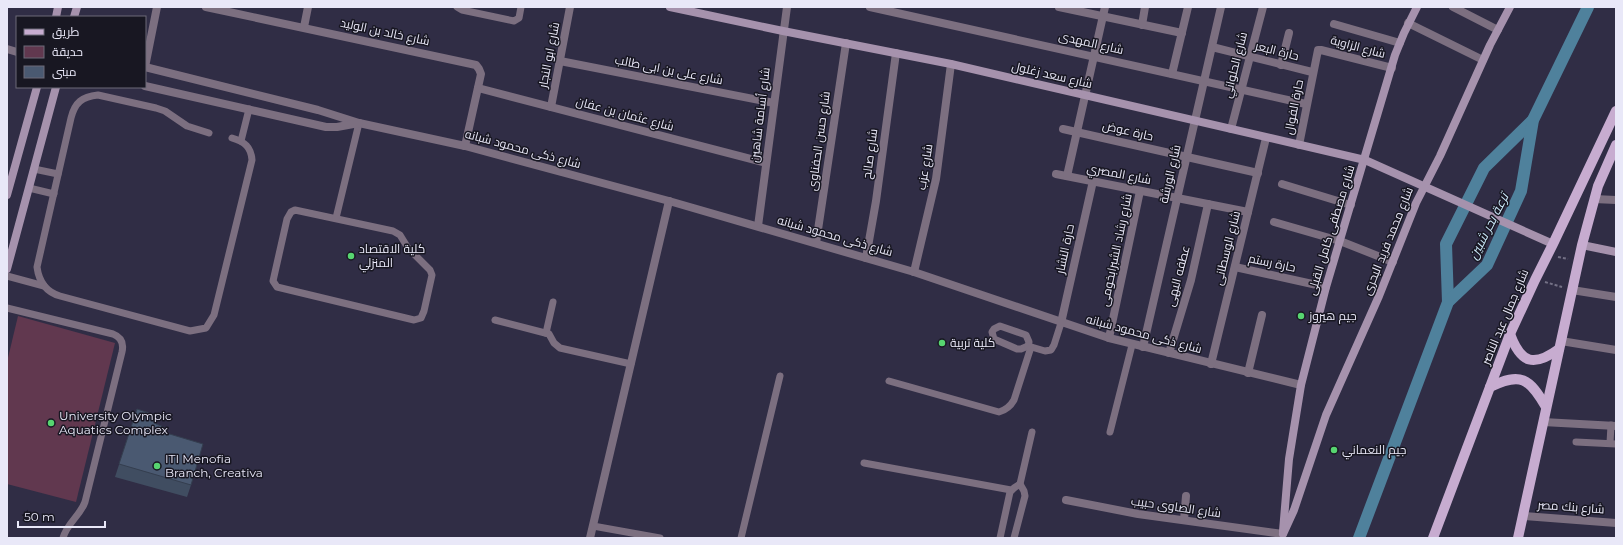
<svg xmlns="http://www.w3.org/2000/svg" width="1623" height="545" font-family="Montserrat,Cairo,sans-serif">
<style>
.green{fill:#61384f}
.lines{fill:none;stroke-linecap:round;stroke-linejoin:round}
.canal{stroke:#4f819c;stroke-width:12}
.path{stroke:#747186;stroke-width:2;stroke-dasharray:3 2;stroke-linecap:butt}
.lane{stroke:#7c6f80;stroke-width:7}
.street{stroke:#7c6f80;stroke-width:8}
.secondary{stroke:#a692ad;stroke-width:8}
.primary{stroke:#c7acd0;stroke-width:10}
.wall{fill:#404d61}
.building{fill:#4a5971;stroke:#343e4f}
.poi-dot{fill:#57d570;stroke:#181722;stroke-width:1.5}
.labels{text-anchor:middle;stroke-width:3;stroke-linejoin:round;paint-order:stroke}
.street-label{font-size:12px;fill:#e9e8f8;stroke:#181722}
.poi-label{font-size:12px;fill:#e9e8f8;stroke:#181722;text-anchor:start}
.water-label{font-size:13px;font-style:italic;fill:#cbe9fa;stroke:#181722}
</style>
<rect width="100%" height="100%" fill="#302d45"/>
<polygon class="green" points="18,316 115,343 76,502 7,484 7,362"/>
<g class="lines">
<g class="canal">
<polyline points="1448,302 1446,244 1484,168 1533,120"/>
<polyline points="1359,538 1448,302 1487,265 1521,191 1533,120 1588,7"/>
</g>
<g class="path">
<polyline points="1558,257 1568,259"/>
<polyline points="1545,282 1562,287"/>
</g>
<g class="lane">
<polyline points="457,7 462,10 514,21 519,18 521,7"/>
<path d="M209,133L187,126L165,111L156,108L98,95C82,97 75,102 71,118L37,267C39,282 46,292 60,296L190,331L206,328L214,315L252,160C251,147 245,142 232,138"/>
<polyline points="241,141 249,109"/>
<polyline points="34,169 58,174"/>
<polyline points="29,188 54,194"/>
<polygon points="295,210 393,231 400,235 408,248 430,270 432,275 424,311 421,318 414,320 277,287 273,281 287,219 291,212"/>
<polyline points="336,218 359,123"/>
<polyline points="7,276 44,286"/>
<path d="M7,308L113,334C121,337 124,343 122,352L85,502C80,516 67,523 63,538"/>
<polyline points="495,320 549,334 554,343 560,348 631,364"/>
<polygon points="1000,326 1026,335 1029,342 1028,346 1021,349 1017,349 994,339 992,332 994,329"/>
<polyline points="546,333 553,302"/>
<polyline points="1028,346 1045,351 1051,350 1054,345 1061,323"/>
<path d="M889,381L999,412C1006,410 1010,407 1014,400L1031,347"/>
<polyline points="1110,432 1132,345"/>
<polyline points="1576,442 1616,444"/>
<polyline points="1610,443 1611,425"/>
<polyline points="864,463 1011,490"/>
<polyline points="593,526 660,538"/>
<polyline points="741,538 780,376"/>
<polyline points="1000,538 1010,492 1014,488 1020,484 1032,432"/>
<polyline points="1014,538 1025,496 1024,491 1020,484"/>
</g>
<g class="street">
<polyline points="206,7 476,65 479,69 481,74 465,146"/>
<polyline points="870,7 1306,104"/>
<polyline points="1059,7 1182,33"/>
<polyline points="1453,7 1498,30"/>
<polyline points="1408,23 1483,60"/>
<polyline points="1334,24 1400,43"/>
<polyline points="1142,25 1145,7"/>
<polyline points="304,27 308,7"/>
<polyline points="1212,47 1312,72"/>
<polyline points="7,49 17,52"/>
<polyline points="560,61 774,103"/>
<polyline points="1281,65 1289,33"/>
<polyline points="145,67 318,110 359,123 465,146 669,201 914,272 1109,338 1301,385"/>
<polyline points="145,67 157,7"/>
<polyline points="1172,74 1188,7"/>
<polyline points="145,86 326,127 337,127 359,123"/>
<polyline points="478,88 766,163"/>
<polyline points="551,107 570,7"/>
<polyline points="1063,129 1258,173"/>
<polyline points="1231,129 1263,7"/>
<polyline points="1299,145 1318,50 1321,50 1392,68"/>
<polyline points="1056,174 1248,212"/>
<polyline points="1067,176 1105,7"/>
<polyline points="1282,184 1351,205"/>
<polyline points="1594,199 1616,200"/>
<polyline points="1274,222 1340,241 1393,262"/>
<polyline points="758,226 787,7"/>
<polyline points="816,243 846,43"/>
<polyline points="866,258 876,201 896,53"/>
<polyline points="1235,267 1326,287"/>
<polyline points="914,272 936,179 951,64"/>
<polyline points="1572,290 1616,297"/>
<polyline points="1061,323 1093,181"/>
<polyline points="1109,338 1140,191"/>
<polyline points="1561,341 1616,350"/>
<polyline points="1143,347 1221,7"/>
<polyline points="1169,353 1191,280 1208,204"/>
<polyline points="1211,364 1266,138"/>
<polyline points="1248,373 1262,315"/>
<polyline points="1543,422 1616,426"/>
<polyline points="1066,500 1138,514 1283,534"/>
<polyline points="1524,516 1616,523"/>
<polyline points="1184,520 1186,496"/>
<polyline points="590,538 669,201"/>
</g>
<g class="secondary">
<polyline points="670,7 783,31 951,64 1365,160 1553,244"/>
<polyline points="56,17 58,7"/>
<polyline points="74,17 77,7"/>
<polyline points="7,195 37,87"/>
<polyline points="1582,245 1616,252"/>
<polyline points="7,269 56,87"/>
<polyline points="1283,531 1289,459 1301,385 1326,287 1395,55 1404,33 1417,7"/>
<polyline points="1283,534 1294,510 1326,415 1379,296 1416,203 1440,156 1490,45 1510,7"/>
</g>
<g class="primary">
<path d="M1510,334C1521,364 1534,367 1559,349"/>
<path d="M1490,387C1521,372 1529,378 1546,407"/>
<polyline points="1433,538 1510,334 1535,280 1553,244 1616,111"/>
<polyline points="1518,538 1582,245 1598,186 1616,145"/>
</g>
</g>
<polygon class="wall" points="137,409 156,424 191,485 187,497 115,477"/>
<polygon class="building" points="137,409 158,416 156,424 164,427 163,432 203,444 191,485 119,464"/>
<g class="poi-dot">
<circle cx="351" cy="256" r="4"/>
<circle cx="1301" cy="316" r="4"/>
<circle cx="942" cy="343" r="4"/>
<circle cx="51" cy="423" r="4"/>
<circle cx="1334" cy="450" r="4"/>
<circle cx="157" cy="466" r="4"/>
</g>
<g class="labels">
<g class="street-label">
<text transform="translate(385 32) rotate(12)" y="4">شارع خالد بن الوليد</text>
<text transform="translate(1091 43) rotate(13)" y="4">شارع المهدى</text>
<text transform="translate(1358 47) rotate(15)" y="4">شارع الزاوية</text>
<text transform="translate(1277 51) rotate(14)" y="4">حارة البعر</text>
<text transform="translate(549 55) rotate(-79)" y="4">شارع ابو النجار</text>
<text transform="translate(1235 65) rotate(-76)" y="4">شارع الحلواني</text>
<text transform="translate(669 70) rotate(11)" y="4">شارع على بن ابى طالب</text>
<text transform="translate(1052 75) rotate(13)" y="4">شارع سعد زغلول</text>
<text transform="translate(1294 107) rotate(-79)" y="4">حارة الفوال</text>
<text transform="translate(625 114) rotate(15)" y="4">شارع عثمان بن عفان</text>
<text transform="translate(760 115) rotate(-83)" y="4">شارع أسامة شاهين</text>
<text transform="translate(1128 131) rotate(13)" y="4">حارة عوض</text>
<text transform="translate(819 141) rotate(-82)" y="4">شارع حسن الحفناوى</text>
<text transform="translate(523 149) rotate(15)" y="4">شارع ذكى محمود شبانه</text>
<text transform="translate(870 154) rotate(-82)" y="4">شارع صالح</text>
<text transform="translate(925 167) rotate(-81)" y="4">شارع عزب</text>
<text transform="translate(1119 174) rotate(11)" y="4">شارع المصري</text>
<text transform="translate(1170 174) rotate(-77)" y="4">شارع الورشة</text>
<text transform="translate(1331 230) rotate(-73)" y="4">شارع مصطفى كامل القبلى</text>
<text transform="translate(835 236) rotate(16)" y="4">شارع ذكى محمود شبانه</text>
<text transform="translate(1388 241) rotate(-68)" y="4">شارع محمد فريد البحرى</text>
<text transform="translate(1227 248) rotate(-76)" y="4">شارع الوسطانى</text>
<text transform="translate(1065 249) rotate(-78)" y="4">حارة النشار</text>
<text transform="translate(1116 250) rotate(-78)" y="4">شارع رشاد الشبرابخومى</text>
<text transform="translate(1272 263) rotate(12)" y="4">حارة رستم</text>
<text transform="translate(1178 276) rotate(-75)" y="4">عطفه البهى</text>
<text transform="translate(1505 317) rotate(-67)" y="4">شارع جمال عبد الناصر</text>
<text transform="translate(1144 334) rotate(15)" y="4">شارع ذكى محمود شبانه</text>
<text transform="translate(1176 507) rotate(8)" y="4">شارع الصاوى حبيب</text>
<text transform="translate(1571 507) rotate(4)" y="4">شارع بنك مصر</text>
</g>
<g class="poi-label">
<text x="359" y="253">كلية الاقتصاد<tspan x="359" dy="14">المنزلي</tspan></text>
<text x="1309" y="320">جيم هيروز</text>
<text x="950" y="347">كلية تربية</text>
<text x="59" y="420">University Olympic<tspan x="59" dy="14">Aquatics Complex</tspan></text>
<text x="1342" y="454">جيم النعماني</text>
<text x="165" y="463">ITI Menofia<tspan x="165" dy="14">Branch, Creativa</tspan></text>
</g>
<g class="water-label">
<text transform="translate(1488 226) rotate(-63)" y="5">ترعة بحر شبين</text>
</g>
</g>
<rect width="1623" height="545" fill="none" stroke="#e9e8f8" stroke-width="16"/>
<rect x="16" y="16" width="130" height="72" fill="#181722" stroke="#6c6b78"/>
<rect x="24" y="29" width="20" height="6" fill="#c7acd0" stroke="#6c6b78"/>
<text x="52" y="36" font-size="12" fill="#e9e8f8">طريق</text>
<rect x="24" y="46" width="20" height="12" fill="#61384f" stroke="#6c6b78"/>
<text x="52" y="56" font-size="12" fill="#e9e8f8">حديقة</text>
<rect x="24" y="66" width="20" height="12" fill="#4a5971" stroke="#6c6b78"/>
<text x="52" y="76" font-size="12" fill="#e9e8f8">مبنى</text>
<path d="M18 521v6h87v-6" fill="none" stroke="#e9e8f8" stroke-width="2"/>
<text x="24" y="521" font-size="12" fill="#e9e8f8" stroke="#181722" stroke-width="3" paint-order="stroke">50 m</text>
</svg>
